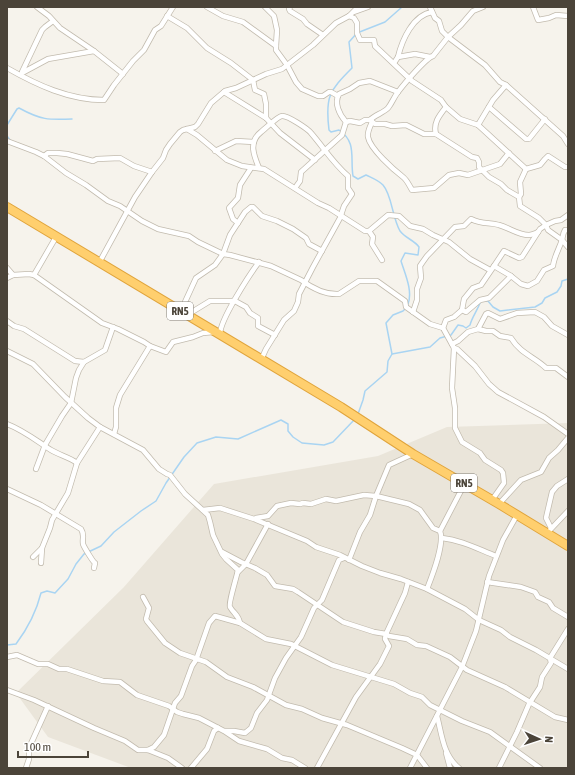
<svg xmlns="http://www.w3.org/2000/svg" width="575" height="775" font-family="'Asap Condensed',sans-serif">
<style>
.residential{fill:#eae5da}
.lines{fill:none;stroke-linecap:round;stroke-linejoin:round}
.stream{stroke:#a9d4f2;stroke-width:1.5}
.street-casing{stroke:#c2bbae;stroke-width:6}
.highway-casing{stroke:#e0a43c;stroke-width:10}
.street{stroke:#fff;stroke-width:4.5}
.highway{stroke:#ffcf6e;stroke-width:8}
.labels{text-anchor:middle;stroke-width:3;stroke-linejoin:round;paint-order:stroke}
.shield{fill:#fff;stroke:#817c74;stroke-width:1}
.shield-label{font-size:11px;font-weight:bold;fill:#4b4439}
</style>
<rect width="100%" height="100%" fill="#f6f3ec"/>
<polygon class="residential" points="568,423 568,768 131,768 48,737 16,693 124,587 214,484 378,456 447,427"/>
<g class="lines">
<g class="stream">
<path d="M402,7L385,22L357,33L349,42L352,68C329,91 325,97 329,130L331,132L339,130C357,142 350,158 353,176L358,179L366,175C372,178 378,180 383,185C392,195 392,217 400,231C405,238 414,240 419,247L418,255L405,253L401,261C405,274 413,291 408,304"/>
<path d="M7,125L17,109L19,108C41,120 48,120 72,119"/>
<polyline points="7,136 10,140 7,145"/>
<polyline points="485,301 488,301 493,307 500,311 535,307 542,303 545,298 557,292 561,286 562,281 568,279"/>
<path d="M392,354L430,347L440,338L451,335L458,325L463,326L466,328L470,325C472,317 477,311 480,303"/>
<polyline points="358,414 363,400 365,391 387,372 388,361 392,354 386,323 393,315 403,311 405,309"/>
<path d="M7,645L16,644C28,628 36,613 41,593L47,591L55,593L68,579L76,564L84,554L101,546L114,532L141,511L156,501L166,483L184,457L197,443L216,437L238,439L281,420L288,424V431L293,437L302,443L324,445L333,442L355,419"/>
</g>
<defs>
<g id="street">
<polyline points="37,7 49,16 60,28 94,51 123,74"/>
<polyline points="207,7 223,16 243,22 276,46 276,50 287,65 296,82 302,89 318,96 323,96 329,92 331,92 338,96"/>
<polyline points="265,7 274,16 277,30 276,46"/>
<polyline points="290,7 289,9 290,11 303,19 307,24 323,35"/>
<polyline points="430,7 435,18 439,21 442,31 448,37 485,65 500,82 506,85 563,136 568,144"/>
<polyline points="533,7 538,20 549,18 556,15 568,16"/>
<polyline points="354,12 368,7"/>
<polyline points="167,16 187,28 207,48 231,63 253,80 255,90 264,94 266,104 266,118 280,133 315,160"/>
<path d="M349,16L354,18L357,23V33L360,40H374L375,46L412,81L441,100L446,107C439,116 433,123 436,134L472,157L477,158L479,162V167L489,177L501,184L507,190L519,197L520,206L539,218L546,225L548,230L562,240L568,247"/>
<path d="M398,57C402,40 413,15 432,12"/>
<polyline points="394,63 398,57 415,54 430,57"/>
<path d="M7,68C37,85 69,100 104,100L114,85L133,61L144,50L155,30L161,26L173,7"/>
<polyline points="22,72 42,30 45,27 53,21"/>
<polyline points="22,73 48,59 94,51"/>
<polyline points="224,92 266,118"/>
<polyline points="446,107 460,119 478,125 493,100 506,85"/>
<polyline points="489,107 526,139 529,139 545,119"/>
<polyline points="370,120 375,124 385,124 392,126 406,125 424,134 436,134"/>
<path d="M346,122L350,121L360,123L365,120H370C375,115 383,113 388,108C392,103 394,97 398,92C404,84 426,58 433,56L448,37L461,25L473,11L483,7"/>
<path d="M372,122C370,127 367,132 368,137C370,149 394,170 403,177C407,180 409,185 412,190L434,188L449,175L459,173L468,175L500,164L509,153"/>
<polyline points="478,125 526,169 540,165 545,159 548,156 565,167 568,167"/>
<polyline points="187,129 197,135 227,160 242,166 264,169 318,203 329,208 365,231 369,231 388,215 399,216 410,226 423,229 433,235 449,242 470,259 490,270"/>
<polyline points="7,141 36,152 44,156 48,153 57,153 67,154 93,161 97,159 120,158 134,166 152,172"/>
<polyline points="215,151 236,141 254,142"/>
<path d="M44,156L66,173L86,185L108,201L120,206L142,221L158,229L189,236L198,242L223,254L230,255L271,266L301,280C312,288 326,295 339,294L359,281H377L405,301L406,307L430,324L443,328L454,348L452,388L455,408V428L462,442L480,453L485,460L501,470L503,473L504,483L492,500"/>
<path d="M259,168C254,156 248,142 261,132C265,129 278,116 282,116C287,115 308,129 311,133C324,148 333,163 348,176V188L352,194L344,206L340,218L313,267L299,294L298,302L294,311L284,320L266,349L261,360"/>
<path d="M295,188L300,181L301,172L342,135L346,122C339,114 334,103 339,94L350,89L359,83L370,81L398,92"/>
<polyline points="519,197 521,194 520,182 526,169"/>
<polyline points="238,223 233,219 229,208 238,198 240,185 251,168"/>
<polyline points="369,231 373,237 372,244 382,260"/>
<polyline points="99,263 135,197 152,172 163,158 166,150 170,144 180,132 183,130 195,127 198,124 211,103 225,91 236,88 266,74 282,69 313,45 336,23 349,16 358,7"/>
<polyline points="494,266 504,251 519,258 522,257 540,229 546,225 555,221 561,220 568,215"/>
<polyline points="7,268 13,275 29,274 34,275 102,323 118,329 144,342 150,346 120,395 116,408 116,427 114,434"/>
<polyline points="34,275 56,237"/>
<polyline points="7,278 13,275"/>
<polyline points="462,310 466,312 480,300 489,298 511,276"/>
<path d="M413,312L417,300V289L421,278L420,266L422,263L427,256L455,227L464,226L471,219C483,225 489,222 499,225C510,228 518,235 529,235C532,235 536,233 538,232"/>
<polyline points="182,313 185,302 196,278 215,265 223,254 230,235 245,212 251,207 253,207 262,216 277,221 293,229 306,238 309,244 322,251"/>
<polyline points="187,315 210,301 235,301 246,307 250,313 258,318 258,326 275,335"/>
<polyline points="7,321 14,326 24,329 75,361 84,362"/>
<path d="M443,328L446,320L454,317L462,310L464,299L473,288L481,285L494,266L511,276L521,284L528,286L537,281L544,270L553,266C554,257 559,249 562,240C563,236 563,233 565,230H568"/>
<path d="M478,329L486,331H493L500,336L511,338C521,354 533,356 546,368H556L568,377"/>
<path d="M220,335C219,321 250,274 259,262"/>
<polyline points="452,344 458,341 468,332 478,329 486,314 488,313 500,319 517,313 535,312 544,317 552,326 568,335"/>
<polyline points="150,346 166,352 173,342 193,337 203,333 214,332"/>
<polyline points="454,348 457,349 475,366 489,384 498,392 544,417 568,434"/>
<path d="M7,351L33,364L65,397L88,418L100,427L143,450L159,469L167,474L170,475L185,494L208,515L210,522L213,535L222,554L226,559L238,570C237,576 228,604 230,607C234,614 238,614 240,623"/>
<path d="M7,424C23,430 37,441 51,450C59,455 69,457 77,463"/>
<polyline points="36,469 45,445 62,416 71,403 76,378 79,370 84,362 105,350 113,327"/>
<path d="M7,489L41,505L81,529C85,535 82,538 83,544C84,547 93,562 95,563L94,568"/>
<polyline points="499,504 521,480 541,472 549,458 558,450 568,438"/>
<polyline points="203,510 220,508 254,519 307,541 316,547 340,555 362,566 380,573 401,579 427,589 465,609 479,620 501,630 510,637 536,650 568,669"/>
<polyline points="256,518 268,516 277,506 291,503 300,504 303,503 311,504 326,499 336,501 364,495 376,496 409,504 420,510 433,528 440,531"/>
<polyline points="551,528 546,518 552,492 557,486 568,479"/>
<polyline points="550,530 568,511"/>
<path d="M442,538C461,540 478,549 496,556"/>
<polyline points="222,552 241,562 255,568 267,575 275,586 293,589 298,592 343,622 374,632 386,634 389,636 407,639 417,645 426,646 450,657 467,670 505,687 555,717 568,720"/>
<polyline points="33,557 42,548"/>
<polyline points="349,560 360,532 370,515 376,496 389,465 413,454"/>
<polyline points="41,563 42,548 50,528 52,520 68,493 77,463 100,427"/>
<polyline points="238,572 246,564 268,524"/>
<polyline points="487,582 521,587 535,592 538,597 549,602 553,608 568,617"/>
<path d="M427,589C432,576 445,544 440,531L465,483"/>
<polyline points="143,597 149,608 146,619 147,621 165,643 180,653 206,662 227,677 253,687 286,705 302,709 322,718 347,725 402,748 417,755 427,768"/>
<polyline points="7,657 17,655 38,664 48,664 59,669 67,669 103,681 120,682 137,695 169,706 177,712 183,714 199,718 224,731 239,741 267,749 282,758 292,760 305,768"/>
<polyline points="7,690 34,700 94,728 125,741 138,750 148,750 168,758 182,768"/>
<path d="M437,716C442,735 443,755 459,768"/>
<polyline points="225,731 234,731 245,733 251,728 257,713 267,700 275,678 286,658 301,637 314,608 322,600 339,560 344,558"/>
<polyline points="148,750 154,747 164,735 175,703 181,696 192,666 196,660 209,623 215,616 240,623 266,639 291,644 332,665 394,684 410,693 422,697 430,705 462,721 490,732 540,768"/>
<polyline points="446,753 450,768"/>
<polyline points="26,768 29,759 29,748 48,706"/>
<polyline points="191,768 207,749 214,731 218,728"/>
<polyline points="317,768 356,697 380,664 389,646 385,639 386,634 405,593 408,582"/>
<polyline points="410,768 462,667 476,631 489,576 503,540 517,515"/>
<polyline points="499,768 517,732 529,704 540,687 542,677 551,663 550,658 568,629"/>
</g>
<polyline id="highway" points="7,207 341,407 413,454 499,504 568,546"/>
</defs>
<use href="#street" class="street-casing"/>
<use href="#highway" class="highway-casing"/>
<use href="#street" class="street"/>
<use href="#highway" class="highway"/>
</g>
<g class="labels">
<g class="shield">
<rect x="167" y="302" width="26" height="18" rx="3"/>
<rect x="451" y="474" width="26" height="18" rx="3"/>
</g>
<g class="shield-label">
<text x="180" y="315">RN5</text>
<text x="464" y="487">RN5</text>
</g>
</g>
<rect width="575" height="775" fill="none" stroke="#4b4439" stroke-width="16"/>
<g transform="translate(539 739) rotate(93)" stroke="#ffffff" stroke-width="3" paint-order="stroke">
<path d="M0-3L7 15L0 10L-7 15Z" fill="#4b4439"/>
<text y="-6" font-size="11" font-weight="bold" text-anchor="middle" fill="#4b4439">N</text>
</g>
<path d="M18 751v6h70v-6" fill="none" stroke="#4b4439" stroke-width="2"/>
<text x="24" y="751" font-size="12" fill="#4b4439" stroke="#ffffff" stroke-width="3" paint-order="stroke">100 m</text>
</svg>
